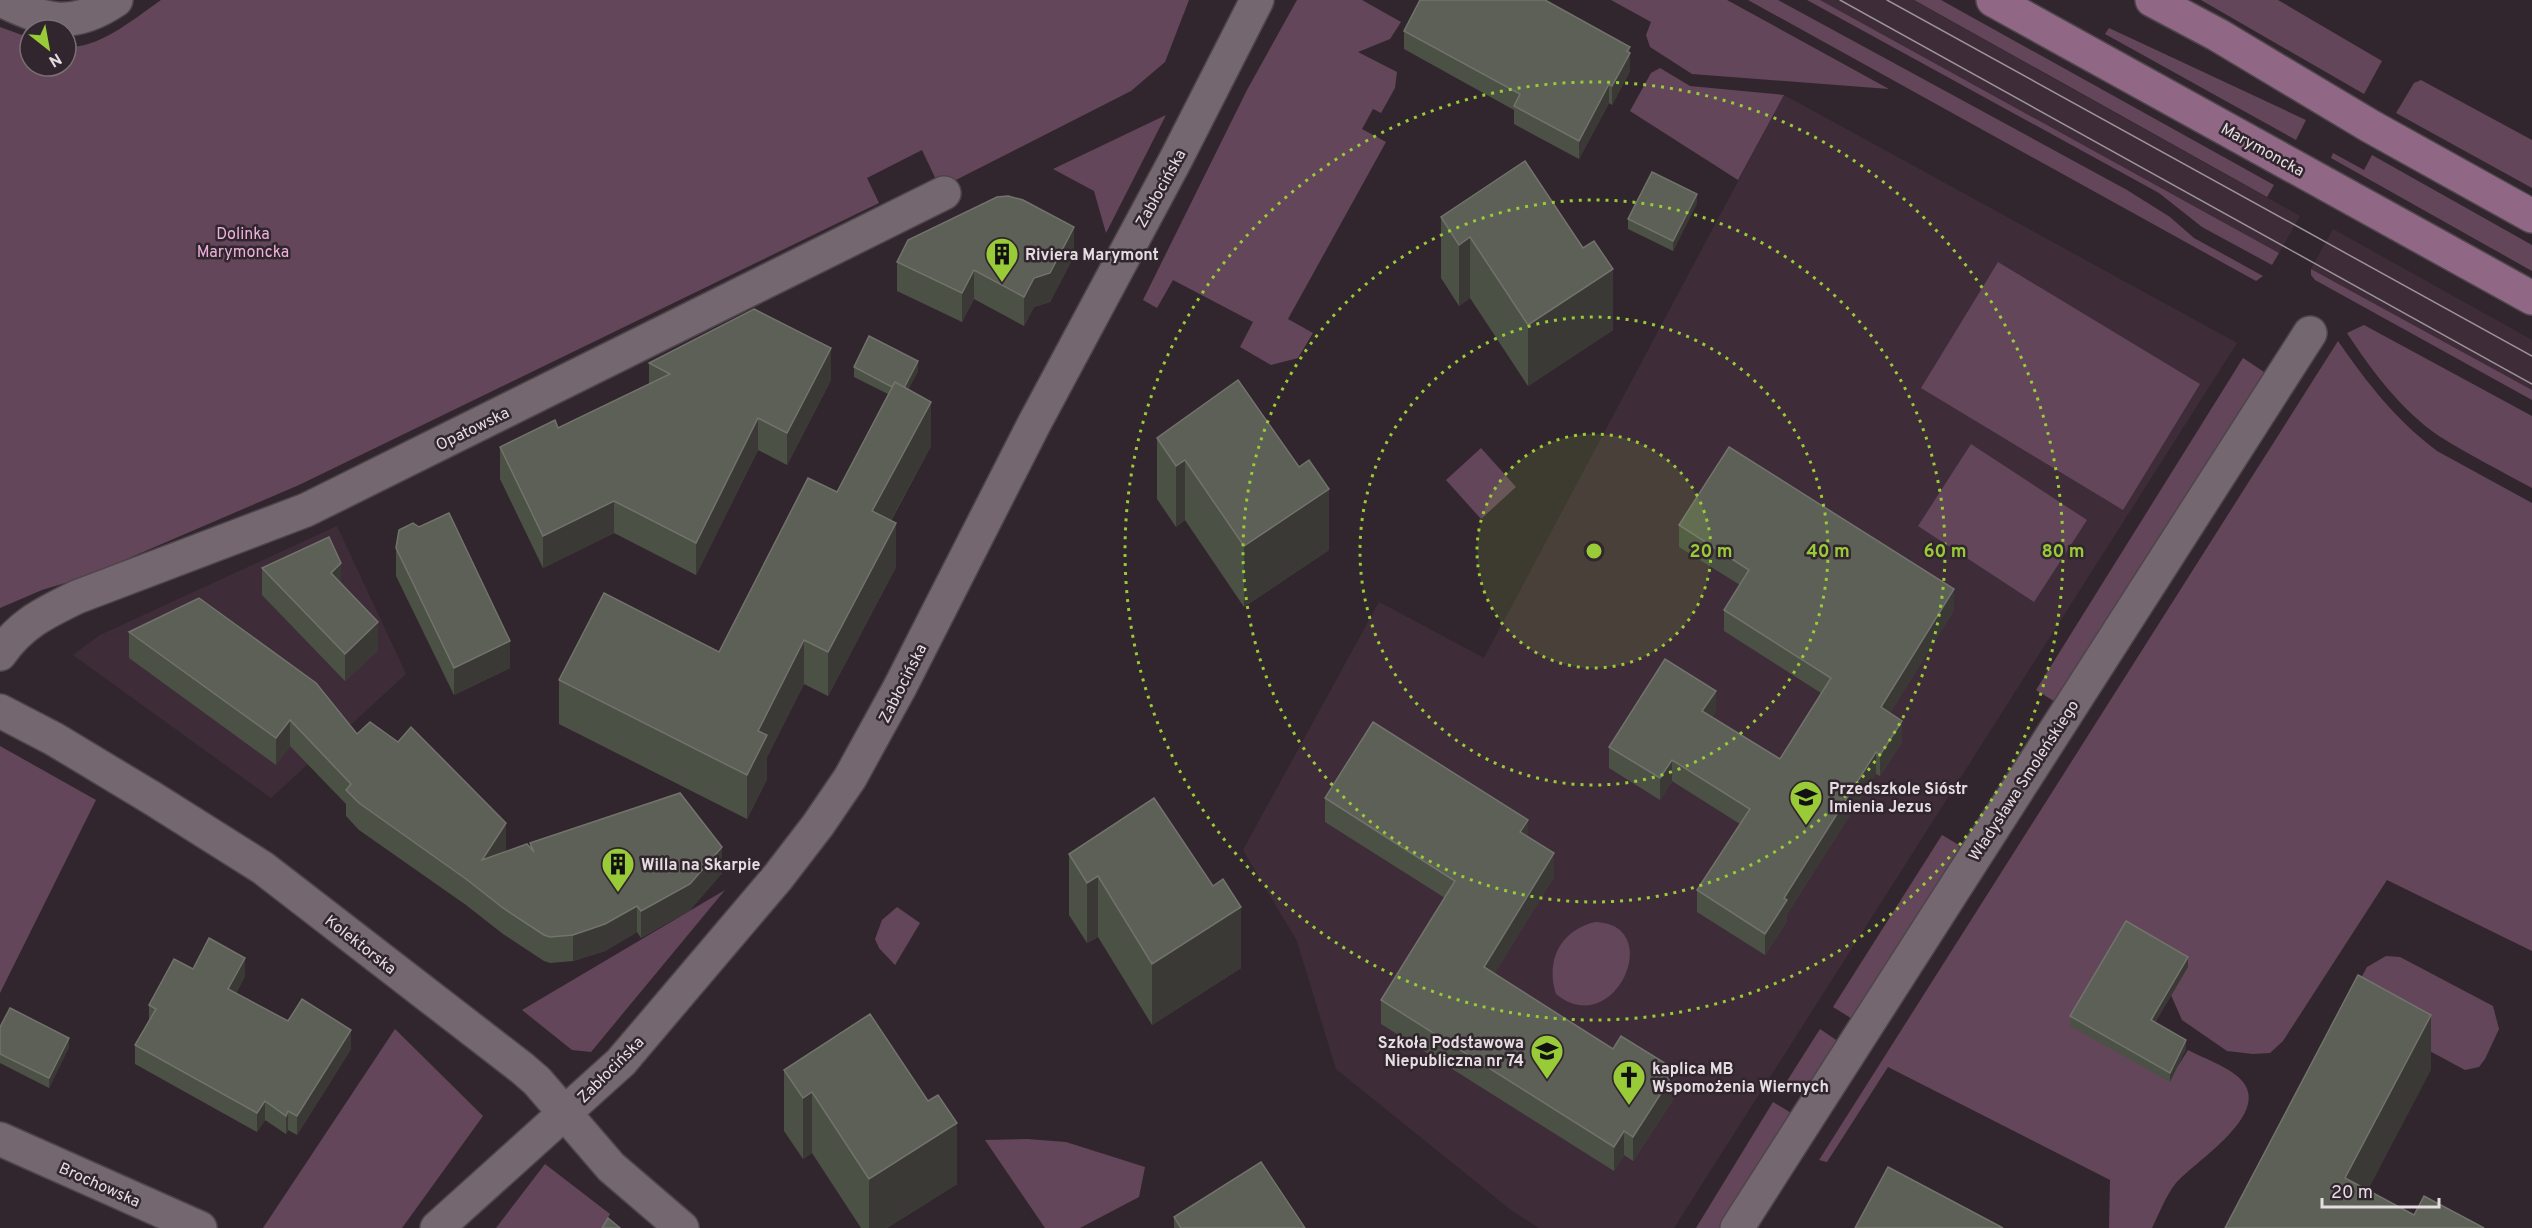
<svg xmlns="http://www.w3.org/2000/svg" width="2532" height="1228" font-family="Overpass,sans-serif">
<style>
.built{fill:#3e2d39}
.green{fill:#63465a}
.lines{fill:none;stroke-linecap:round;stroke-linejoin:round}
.street-casing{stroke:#4e454b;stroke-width:36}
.secondary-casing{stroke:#4e454b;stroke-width:36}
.street{stroke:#746770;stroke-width:33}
.secondary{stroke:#906784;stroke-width:33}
.tram{stroke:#9c9299;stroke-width:1.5}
.wall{fill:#4c5145}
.shaded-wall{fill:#3a3935}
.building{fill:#5c6056;stroke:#72736c;stroke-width:1.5}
.ring{fill:none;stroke:#98cb37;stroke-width:3;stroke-dasharray:3 6}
.labels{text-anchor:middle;stroke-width:5;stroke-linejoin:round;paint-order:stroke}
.street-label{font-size:16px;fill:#e5dde2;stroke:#32262e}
.park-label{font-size:16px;fill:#edb0d9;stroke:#32262e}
.poi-label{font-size:16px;font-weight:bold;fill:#e5dde2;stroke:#32262e;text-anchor:start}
.centre{fill:#98cb37;stroke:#32262e;stroke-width:3}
.ring-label{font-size:18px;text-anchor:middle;font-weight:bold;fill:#98cb37;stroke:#32262e;stroke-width:5;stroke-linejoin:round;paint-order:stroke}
</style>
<rect width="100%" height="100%" fill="#32262e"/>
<g class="built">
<polygon points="1820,0 1913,0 2300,216 2279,253"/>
<polygon points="1784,95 2237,343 1674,1228 1539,1228 1511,1210 1336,1069 1297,941 1243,850 1379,602 1484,658"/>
<polygon points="2333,229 2532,340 2532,390 2311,269"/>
<polygon points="337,526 406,674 271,798 73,655 100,635"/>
</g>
<g class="green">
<path d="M161,0H1189L1165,62L1131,91L940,188L922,150L867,178L879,203L299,485L85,577L42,590L0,608V27L30,38V66H66V46C95,52 138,16 161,0Z"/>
<polygon points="1297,0 1362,0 1401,22 1390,39 1358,52 1397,72 1395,88 1381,113 1373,109 1362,129 1386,142 1288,319 1313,333 1298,358 1271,365 1240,347 1253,322 1173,280 1157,308 1143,300 1247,90"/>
<polygon points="1611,0 1727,0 1889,89 1692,74 1650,47 1646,35 1651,22"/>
<polygon points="1748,0 1778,0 2127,190 2170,217 2194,238 2263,276 2256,281"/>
<polygon points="1807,0 1820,0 2279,253 2272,265 2202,227 2159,193"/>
<polygon points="1914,0 1941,0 2274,185 2267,197"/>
<polygon points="2201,0 2278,0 2382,61 2364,94"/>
<polygon points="2109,28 2306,120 2296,140 2105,34"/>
<polygon points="1660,68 1690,86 1784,95 1738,180 1630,111 1651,73"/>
<polygon points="2421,80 2532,140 2532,188 2396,113 2414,83"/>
<polygon points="1166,115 1106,233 1094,191 1053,169"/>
<polygon points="2333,153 2364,170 2372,155 2532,245 2532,271 2331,158"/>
<polygon points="1998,262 2200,384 2123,510 1921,388"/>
<polygon points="2311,269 2532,390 2532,400 2315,280 2311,275"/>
<path d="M2364,325L2532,416V488C2501,471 2469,455 2439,436C2401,410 2372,371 2347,333Z"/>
<path d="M2338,341C2367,383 2396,420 2437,451L2532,503V951L2387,880L2283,1041L2270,1053L2253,1054L2227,1051L2182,1020L2171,995L2187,966L2109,960L2178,1066L2188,1050C2203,1058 2224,1065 2237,1076C2279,1110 2196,1160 2176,1183C2166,1195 2159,1214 2152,1228H2109L2110,1180L1888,1067L1827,1162L1819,1160Z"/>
<polygon points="2243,358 2264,372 2057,703 2036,690"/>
<polygon points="1971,444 2087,520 2034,602 1918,526"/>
<polygon points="1481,448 1516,487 1481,519 1446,480"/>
<polygon points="0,746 96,800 0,993"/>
<polygon points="1942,835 1959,845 1960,851 1854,1020 1833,1007"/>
<polygon points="725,890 591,1052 572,1050 522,1010"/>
<polygon points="897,907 920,923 895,965 879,948 875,939 882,920"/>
<path d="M1595,922C1667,924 1614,1042 1556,994C1545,960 1561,930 1595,922Z"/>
<polygon points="2386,956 2400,957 2493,1006 2499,1029 2485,1059 2479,1067 2465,1070 2346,1006 2367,967"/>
<polygon points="395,1029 483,1116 402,1228 263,1228"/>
<polygon points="1820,1029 1839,1042 1807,1093 1787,1081"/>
<polygon points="1773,1102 1793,1114 1720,1228 1696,1228"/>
<polygon points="1027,1139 1066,1142 1145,1167 1139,1197 1080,1228 1045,1228 985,1140"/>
<polygon points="545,1164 610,1214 602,1228 496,1228"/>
</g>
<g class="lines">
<defs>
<g id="street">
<path d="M1,0C45,21 72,30 116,0"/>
<path d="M0,654C21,624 44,613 77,597L306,510L944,193"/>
<polyline points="0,711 54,739 152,798 263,868 522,1068 537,1081 611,1167 682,1228"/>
<polyline points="0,1139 200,1228"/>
<polyline points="437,1228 621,1062 778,877 818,825 850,778 900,687 1034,424 1176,159 1257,0"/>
<polyline points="1737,1228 2310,333"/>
</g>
<g id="secondary">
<polyline points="1993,0 2532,298"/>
<polyline points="2152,0 2218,35 2370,126 2532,216"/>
</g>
</defs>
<use href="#street" class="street-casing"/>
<use href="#secondary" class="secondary-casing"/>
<use href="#street" class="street"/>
<use href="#secondary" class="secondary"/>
<g class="tram">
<polyline points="1840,0 2532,384"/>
<polyline points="1887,0 2532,356"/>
</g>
</g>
<g class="wall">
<polygon points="1404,31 1630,52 1630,71 1612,105 1609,103 1579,159 1514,124 1514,110 1404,49"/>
<polygon points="1697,203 1673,251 1628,229 1628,219"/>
<polygon points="1441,217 1613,330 1528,386 1470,298 1459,306 1441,278"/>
<polygon points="1074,256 1050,302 1034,307 1024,326 974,299 962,322 897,291 897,262"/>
<polygon points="649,363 831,380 787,465 758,450 696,575 614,533 543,568 500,479 500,447 558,428 649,384"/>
<polygon points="854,367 918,371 908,390 931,446 891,521 896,567 828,696 804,684 767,757 767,779 747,819 559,724 559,680 719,652 837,492 888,394 854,377"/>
<polygon points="1157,438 1329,550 1244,607 1185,520 1176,527 1157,499"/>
<polygon points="1679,525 1954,610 1890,713 1902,742 1880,776 1876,774 1787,914 1787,921 1765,955 1697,912 1697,890 1740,824 1672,781 1660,800 1609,768 1609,747 1716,712 1712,717 1780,759 1821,693 1724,631 1724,610 1740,585 1679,547"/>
<polygon points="396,548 510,668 454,695 396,576"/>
<polygon points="262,568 341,584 378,650 345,681 262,595"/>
<polygon points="129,632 357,734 506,849 504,852 530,847 530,843 722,873 690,910 641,938 637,932 605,951 573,961 550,963 544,961 503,934 466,905 359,830 346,816 346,804 290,746 276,765 129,658"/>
<polygon points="1325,798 1528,837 1554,877 1494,974 1676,1095 1633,1161 1624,1155 1614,1171 1381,1024 1381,1000 1445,898 1325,822"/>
<polygon points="1069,854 1241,968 1152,1025 1098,937 1087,943 1069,915"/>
<polygon points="2188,967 2155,1022 2186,1049 2170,1082 2070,1026 2070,1016"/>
<polygon points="193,969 245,976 236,993 288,1021 351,1049 297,1135 288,1130 286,1134 265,1120 257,1132 135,1064 135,1045 149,1021 149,1005"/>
<polygon points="0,1027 69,1047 49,1088 0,1063"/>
<polygon points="784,1070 928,1101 957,1184 887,1228 861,1228 812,1153 803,1159 784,1131"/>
<polygon points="1174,1217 1305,1228 1174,1228"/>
</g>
<g class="shaded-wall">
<polygon points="1630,47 1630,71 1612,105 1612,86"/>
<polygon points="1609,84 1609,103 1579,159 1579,141"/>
<polygon points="1697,194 1697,203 1673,251 1673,241"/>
<polygon points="1074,227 1074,256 1050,302 1034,307 1024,326 1024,297 1034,278"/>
<polygon points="1470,237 1470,298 1459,306 1459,245"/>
<polygon points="1613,269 1613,330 1528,386 1528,325"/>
<polygon points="974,270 974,299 962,322 962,293"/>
<polygon points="831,348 831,380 787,465 787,433"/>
<polygon points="918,361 918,371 902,401 902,392"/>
<polygon points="931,402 931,446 872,555 872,511"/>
<polygon points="758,418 758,450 696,575 696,543"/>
<polygon points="1185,460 1185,520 1176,527 1176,466"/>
<polygon points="1329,489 1329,550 1244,607 1244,546"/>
<polygon points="614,501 614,533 543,568 543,536"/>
<polygon points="896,523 896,567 828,696 828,652"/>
<polygon points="341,563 341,590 331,573"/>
<polygon points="1954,589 1954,610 1881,728 1881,707"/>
<polygon points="378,622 378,650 345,681 345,654"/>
<polygon points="804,640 804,684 767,757 767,779 747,819 747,775 758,731"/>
<polygon points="510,641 510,668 454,695 454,668"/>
<polygon points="1716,691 1716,712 1702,732 1702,711"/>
<polygon points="290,720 290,746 276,765 276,738"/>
<polygon points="1902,721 1902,742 1880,776 1880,755"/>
<polygon points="1876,752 1876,774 1787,914 1787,921 1765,955 1765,934 1784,898"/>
<polygon points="1672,760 1672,781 1660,800 1660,778"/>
<polygon points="1528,820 1528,844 1520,832"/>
<polygon points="506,823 506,849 482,886 482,860"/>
<polygon points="722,847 722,873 690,910 641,938 641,911"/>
<polygon points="1554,853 1554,877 1484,991 1484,967"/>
<polygon points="1098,876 1098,937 1087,943 1087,883"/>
<polygon points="637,906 637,932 605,951 573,961 573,935"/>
<polygon points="1241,907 1241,968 1152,1025 1152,964"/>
<polygon points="2188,957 2188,967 2151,1030 2151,1020"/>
<polygon points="245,958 245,976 228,1007 228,989"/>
<polygon points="2431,1015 2431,1070 2348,1228 2345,1178"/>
<polygon points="351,1030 351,1049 297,1135 297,1116"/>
<polygon points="69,1038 69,1047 49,1088 49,1078"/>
<polygon points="2186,1040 2186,1049 2170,1082 2170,1073"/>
<polygon points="1676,1070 1676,1095 1633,1161 1633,1137"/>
<polygon points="812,1092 812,1153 803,1159 803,1098"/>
<polygon points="265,1101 265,1120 257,1132 257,1113"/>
<polygon points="288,1111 288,1130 286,1134 286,1116"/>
<polygon points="957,1123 957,1184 887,1228 869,1228 869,1179"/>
<polygon points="1624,1131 1624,1155 1614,1171 1614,1147"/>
</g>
<g class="building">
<polygon points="1420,0 1545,0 1630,47 1627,51 1630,53 1612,86 1609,84 1579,141 1514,106 1520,94 1404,31"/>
<polygon points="1525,161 1583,248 1594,241 1613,269 1528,325 1470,237 1459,245 1441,217"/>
<polygon points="1652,172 1697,194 1673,241 1628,219"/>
<polygon points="1008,196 1023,200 1074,227 1050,273 1034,278 1024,297 974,270 962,293 897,262 908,240 997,197"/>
<polygon points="754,309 831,348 787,433 758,418 696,543 614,501 543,536 500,447 555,420 558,428 670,374 649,363"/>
<polygon points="869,336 918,361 904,388 895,382 892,387 854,367"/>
<polygon points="1238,380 1299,467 1309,460 1329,489 1244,546 1185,460 1176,466 1157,438"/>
<polygon points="895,382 931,402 872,511 896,523 828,652 804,640 758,731 767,735 747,775 559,680 604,593 719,652 808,478 837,492"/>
<polygon points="1729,447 1954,589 1881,707 1902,721 1880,755 1876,752 1784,898 1787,900 1765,934 1697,890 1750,809 1672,760 1660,778 1609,747 1665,659 1716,691 1702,711 1780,759 1831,678 1724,610 1749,570 1679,525"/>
<polygon points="449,513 510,641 454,668 396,548 399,530 413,523 419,527"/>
<polygon points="329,537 341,563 331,573 378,622 345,654 262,568"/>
<polygon points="199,598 316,683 357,734 370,722 398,742 411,727 506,823 482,860 527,844 534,852 530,843 680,793 722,847 690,884 641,911 637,906 605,924 573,935 550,937 544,935 503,908 466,879 359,803 346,790 351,784 290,720 276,738 129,632"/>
<polygon points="1373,722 1528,820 1520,832 1554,853 1484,967 1613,1049 1621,1036 1676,1070 1633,1137 1624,1131 1614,1147 1381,1000 1455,881 1325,798"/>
<polygon points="1154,798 1213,886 1223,879 1241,907 1152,964 1098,876 1087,883 1069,854"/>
<polygon points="2126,921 2188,957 2151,1020 2186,1040 2170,1073 2070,1016"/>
<polygon points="209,938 245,958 228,989 288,1021 302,999 351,1030 297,1116 288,1111 286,1116 265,1101 257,1113 135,1045 156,1009 149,1005 174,959 193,969"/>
<polygon points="2358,975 2431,1015 2345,1178 2414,1215 2424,1196 2484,1228 2225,1228"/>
<polygon points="10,1008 69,1038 49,1078 0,1054 0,1027"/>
<polygon points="870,1014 928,1101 938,1095 957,1123 869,1179 812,1092 803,1098 784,1070"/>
<polygon points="1261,1162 1305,1228 1181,1228 1174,1217"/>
<polygon points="1888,1167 2003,1228 1855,1228"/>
<polygon points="608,1218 620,1228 602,1228"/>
</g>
<circle cx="1594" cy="551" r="117" fill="#98cb37" fill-opacity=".12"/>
<g class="ring">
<circle cx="1594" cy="551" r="117"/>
<circle cx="1594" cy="551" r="234"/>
<circle cx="1594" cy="551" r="351"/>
<circle cx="1594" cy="551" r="469"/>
</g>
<defs>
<symbol id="building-pin" viewBox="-11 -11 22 30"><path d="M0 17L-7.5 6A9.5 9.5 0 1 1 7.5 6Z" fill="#98cb37" stroke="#32262e"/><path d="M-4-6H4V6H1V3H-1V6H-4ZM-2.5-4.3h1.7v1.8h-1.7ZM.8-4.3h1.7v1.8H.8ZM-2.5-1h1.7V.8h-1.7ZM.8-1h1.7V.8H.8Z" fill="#111"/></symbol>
<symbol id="school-pin" viewBox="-11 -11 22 30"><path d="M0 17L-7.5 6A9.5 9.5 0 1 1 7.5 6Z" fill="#98cb37" stroke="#32262e"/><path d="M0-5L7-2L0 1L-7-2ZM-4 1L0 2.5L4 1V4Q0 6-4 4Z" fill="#111"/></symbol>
<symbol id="church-pin" viewBox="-11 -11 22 30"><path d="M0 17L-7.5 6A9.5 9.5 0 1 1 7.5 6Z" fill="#98cb37" stroke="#32262e"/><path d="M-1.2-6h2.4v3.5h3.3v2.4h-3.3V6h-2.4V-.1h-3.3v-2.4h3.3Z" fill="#111"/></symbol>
</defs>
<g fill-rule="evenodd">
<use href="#building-pin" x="983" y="235" width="38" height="52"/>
<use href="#school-pin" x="1787" y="778" width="38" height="52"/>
<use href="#building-pin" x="599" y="845" width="38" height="52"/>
<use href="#school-pin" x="1528" y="1032" width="38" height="52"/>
<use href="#church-pin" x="1610" y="1058" width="38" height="52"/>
</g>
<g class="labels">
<g class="street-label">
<text transform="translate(2263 149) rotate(29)" y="6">Marymoncka</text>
<text transform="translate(1160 188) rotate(-61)" y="6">Zabłocińska</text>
<text transform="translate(472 428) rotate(-26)" y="6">Opatowska</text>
<text transform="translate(902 683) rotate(-63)" y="6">Zabłocińska</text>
<text transform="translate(2023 780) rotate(-57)" y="6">Władysława Smoleńskiego</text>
<text transform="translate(361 944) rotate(38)" y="6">Kolektorska</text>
<text transform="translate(610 1069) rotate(-45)" y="6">Zabłocińska</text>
<text transform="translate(100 1184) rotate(24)" y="6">Brochowska</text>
</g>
<g class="park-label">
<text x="243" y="239">Dolinka<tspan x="243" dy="18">Marymoncka</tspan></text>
</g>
<g class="poi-label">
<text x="1025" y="260">Riviera Marymont</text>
<text x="1829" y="794">Przedszkole Sióstr<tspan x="1829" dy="18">Imienia Jezus</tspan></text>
<text x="641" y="870">Willa na Skarpie</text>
<text x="1524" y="1048" text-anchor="end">Szkoła Podstawowa<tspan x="1524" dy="18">Niepubliczna nr 74</tspan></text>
<text x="1652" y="1074">kaplica MB<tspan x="1652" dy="18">Wspomożenia Wiernych</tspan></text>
</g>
</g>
<circle cx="1594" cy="551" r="9" class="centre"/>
<g class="ring-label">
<text x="1711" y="557">20 m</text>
<text x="1828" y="557">40 m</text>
<text x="1945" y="557">60 m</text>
<text x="2063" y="557">80 m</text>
</g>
<g transform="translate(48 48) rotate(149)"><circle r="28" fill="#32262e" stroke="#7a6f76" stroke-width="1.5"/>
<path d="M0-4.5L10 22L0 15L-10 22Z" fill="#98cb37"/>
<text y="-9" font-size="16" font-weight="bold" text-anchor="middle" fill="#e5dde2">N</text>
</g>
<path d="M2322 1198v9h117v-9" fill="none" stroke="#e5dde2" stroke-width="3"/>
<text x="2331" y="1198" font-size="18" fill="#e5dde2" stroke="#32262e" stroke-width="4.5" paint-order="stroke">20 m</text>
</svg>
